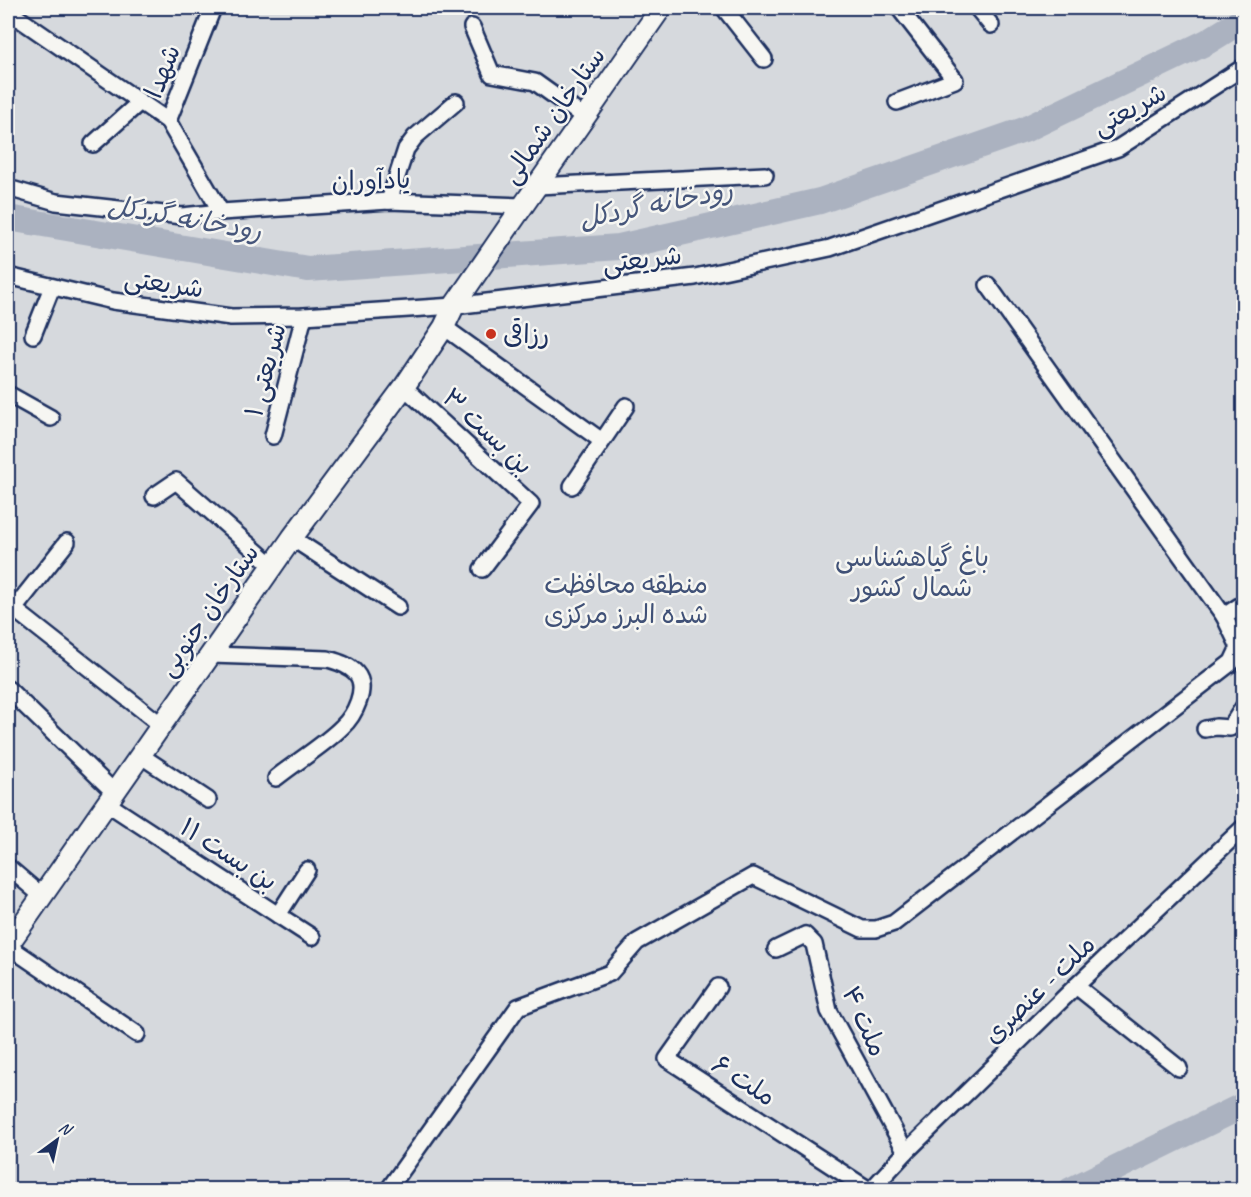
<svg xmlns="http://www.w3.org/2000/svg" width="1251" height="1197" font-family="Caveat,'Playpen Sans Arabic',sans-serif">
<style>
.green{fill:#d6d9dd;stroke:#78849e;stroke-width:1.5}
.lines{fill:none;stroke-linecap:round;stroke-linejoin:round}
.river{stroke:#abb2c0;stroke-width:26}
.minor-casing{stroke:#1b2f5e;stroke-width:20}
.major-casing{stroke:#1b2f5e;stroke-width:24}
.minor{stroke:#f6f6f2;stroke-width:15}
.major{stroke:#f6f6f2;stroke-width:20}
.poi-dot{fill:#c8321e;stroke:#f6f6f2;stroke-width:2}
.labels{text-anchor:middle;stroke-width:5;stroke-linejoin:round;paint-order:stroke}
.street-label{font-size:26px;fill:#1b2f5e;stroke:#f6f6f2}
.poi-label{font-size:26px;fill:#1b2f5e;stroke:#f6f6f2;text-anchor:start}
.park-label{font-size:26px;fill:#405177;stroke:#f6f6f2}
.water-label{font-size:27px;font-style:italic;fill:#46567b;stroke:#f6f6f2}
</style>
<rect width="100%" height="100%" fill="#f6f6f2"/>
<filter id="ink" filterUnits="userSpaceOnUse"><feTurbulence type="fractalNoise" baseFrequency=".0167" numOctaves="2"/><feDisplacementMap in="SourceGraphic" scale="12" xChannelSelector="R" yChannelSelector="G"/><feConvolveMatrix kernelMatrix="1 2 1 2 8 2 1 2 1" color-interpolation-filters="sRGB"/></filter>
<g filter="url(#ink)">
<rect class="green" x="8" y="8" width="1235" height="1181"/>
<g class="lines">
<g class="river">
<polyline points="8,218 308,269 619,247 820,201 1024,130 1207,42 1244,19"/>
<polyline points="1071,1190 1244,1105"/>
</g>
<defs>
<g id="minor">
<polyline points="213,8 168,121 221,212"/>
<polyline points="724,8 764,59"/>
<polyline points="977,8 991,25"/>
<polyline points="8,11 168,121"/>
<polyline points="472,27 492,74 535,82 584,117"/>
<polyline points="897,102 955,80 899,8"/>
<polyline points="93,144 140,102"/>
<polyline points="537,186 765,175"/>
<polyline points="8,188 56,202 182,216 221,212 389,201 523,206"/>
<polyline points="389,201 406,149 415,137 456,102"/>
<polyline points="8,276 113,301 231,317 304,316 454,306 695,277 830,248 1118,148 1244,67"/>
<polyline points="988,285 1224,616 1244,603"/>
<polyline points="444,327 602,441"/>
<polyline points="33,335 52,287"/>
<polyline points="404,387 531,504 482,569"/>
<polyline points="8,394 51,418"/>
<polyline points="273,436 304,316"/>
<polyline points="572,486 626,406"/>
<polyline points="154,496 176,481 273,566"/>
<polyline points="292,538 398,607"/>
<polyline points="67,542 14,609 160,724"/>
<path d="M211,655L328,659C338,662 349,665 356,673C369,688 354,716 342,727C323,746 297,761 276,778"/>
<polyline points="8,689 115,793"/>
<polyline points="1205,729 1216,727 1230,728 1244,706"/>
<polyline points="140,755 208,800"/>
<polyline points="108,804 278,915 307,870"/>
<polyline points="8,867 42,896"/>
<polyline points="278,915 312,937"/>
<polyline points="8,946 137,1034"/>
<polyline points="776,949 805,935 814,944 829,1011 906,1152"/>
<polyline points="1076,986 1179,1068"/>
<polyline points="718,987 667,1059 869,1190"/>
<polyline points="388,1190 518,1007 610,973 637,942 753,876 862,929 876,929 894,923 1232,662 1239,647 1224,616"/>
<polyline points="871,1190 906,1152 1076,986 1244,827"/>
</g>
<polyline id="major" points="8,945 292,538 404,387 444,327 454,306 511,223 661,8"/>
</defs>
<use href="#minor" class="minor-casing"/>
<use href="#major" class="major-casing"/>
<use href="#minor" class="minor"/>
<use href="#major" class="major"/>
</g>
</g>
<circle class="poi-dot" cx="491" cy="334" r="6"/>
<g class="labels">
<g class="street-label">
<text transform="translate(162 71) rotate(-68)" y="9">شهدا</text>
<text transform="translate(1129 109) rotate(-29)" y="9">شریعتی</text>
<text transform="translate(553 115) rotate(-55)" y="9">ستارخان شمالی</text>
<text transform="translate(371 180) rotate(-2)" y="9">یادآوران</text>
<text transform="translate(642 259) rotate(-7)" y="9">شریعتی</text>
<text transform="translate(164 283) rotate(8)" y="9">شریعتی</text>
<text transform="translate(265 370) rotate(-75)" y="9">شریعتی ۱</text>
<text transform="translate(488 431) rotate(43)" y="9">بن بست ۳</text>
<text transform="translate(208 610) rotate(-55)" y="9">ستارخان جنوبی</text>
<text transform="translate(229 854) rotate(33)" y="9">بن بست ۱۱</text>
<text transform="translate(1039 989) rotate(-44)" y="9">ملت - عنصری</text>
<text transform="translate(865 1021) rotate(66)" y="9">ملت ۴</text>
<text transform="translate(744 1080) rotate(33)" y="9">ملت ۶</text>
</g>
<g class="poi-label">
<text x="503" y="343">رزاقی</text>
</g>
<g class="park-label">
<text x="912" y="566">باغ گیاهشناسی<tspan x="912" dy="30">شمال کشور</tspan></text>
<text x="626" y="593">منطقه محافظت<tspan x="626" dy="30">شده البرز مرکزی</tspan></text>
</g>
<g class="water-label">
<text transform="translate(656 204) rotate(-11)" y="9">رودخانه گردکل</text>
<text transform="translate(185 218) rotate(10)" y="9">رودخانه گردکل</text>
</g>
</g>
<rect width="1251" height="1197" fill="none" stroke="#f6f6f2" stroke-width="30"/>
<rect x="15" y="15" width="1221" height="1167" fill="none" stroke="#1b2f5e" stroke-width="2" filter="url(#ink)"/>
<g transform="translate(57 1140) rotate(33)" stroke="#f6f6f2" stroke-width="4.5" paint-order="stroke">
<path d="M0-4.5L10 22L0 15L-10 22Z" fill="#1b2f5e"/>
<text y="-9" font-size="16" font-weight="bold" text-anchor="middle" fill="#1b2f5e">N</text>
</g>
</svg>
